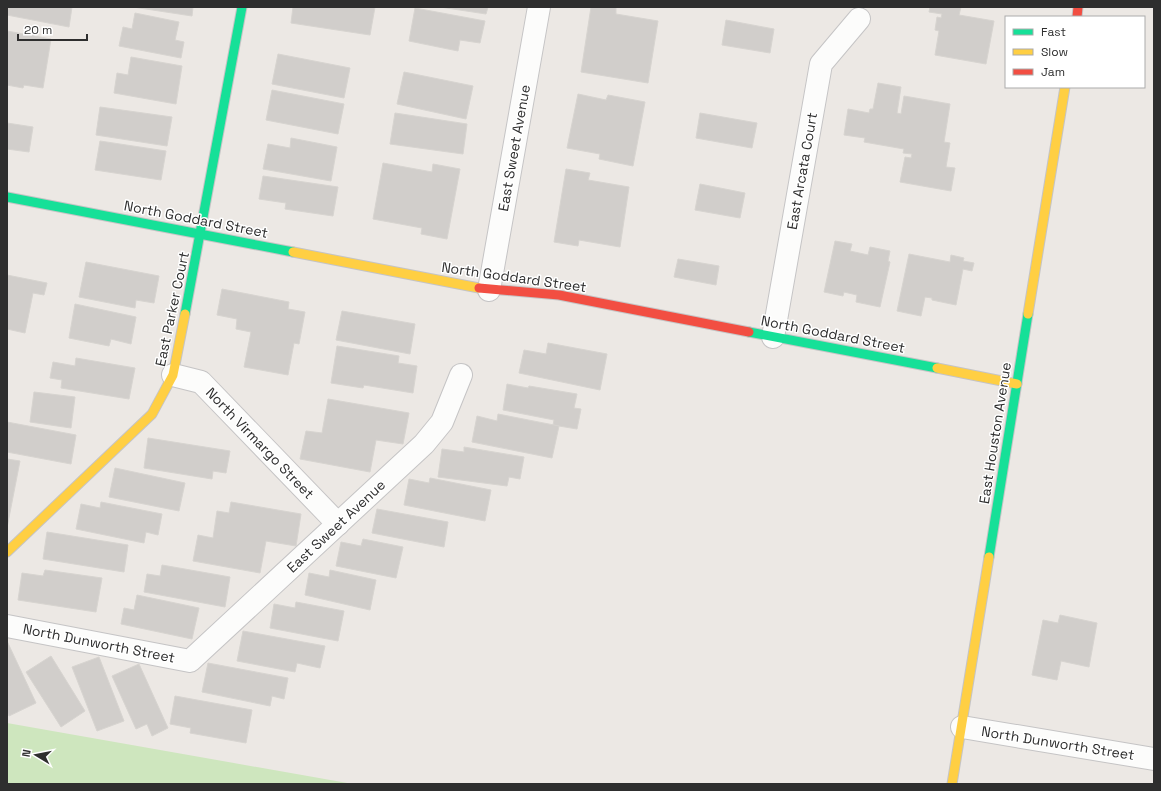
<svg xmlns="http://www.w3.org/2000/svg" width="1161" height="791" font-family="'Space Grotesk',sans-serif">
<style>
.green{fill:#cee6be}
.building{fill:#d1cecb;stroke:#d7d4d0}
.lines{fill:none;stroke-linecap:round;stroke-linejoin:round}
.street-casing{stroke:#c5c4c5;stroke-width:24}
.fast-casing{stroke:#c5c4c5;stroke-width:11}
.slow-casing{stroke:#c5c4c5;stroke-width:11}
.jam-casing{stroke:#c5c4c5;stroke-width:11}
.street{stroke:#fcfcfb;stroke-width:22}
.fast{stroke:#16e098;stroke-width:9}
.slow{stroke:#ffcf43;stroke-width:9}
.jam{stroke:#f24e42;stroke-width:9}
.labels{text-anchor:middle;stroke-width:3;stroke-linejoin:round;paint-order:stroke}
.street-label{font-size:14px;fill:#2e2e2e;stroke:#fff}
</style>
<rect width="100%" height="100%" fill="#ece8e4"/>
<polygon class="green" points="7,723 353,784 7,784"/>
<g class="building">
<polygon points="8,7 72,7 69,27 7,15"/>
<polygon points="133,7 193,7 192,16"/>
<polygon points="293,7 375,7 370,35 291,23"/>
<polygon points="440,7 488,7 486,14"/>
<polygon points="591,7 616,7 616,14 658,21 648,83 581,72"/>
<polygon points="930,7 961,7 959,15 994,21 986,64 935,55 939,31 935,30 937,17 941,18 942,14 929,12"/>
<polygon points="415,8 485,21 480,43 460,40 458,51 409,41"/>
<polygon points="135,13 179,22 175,40 184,42 181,58 119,46 123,27 132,29"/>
<polygon points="726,20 774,29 770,53 722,45"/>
<polygon points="7,31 51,39 43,88 24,85 23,88 7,85"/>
<polygon points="278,54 350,68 344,98 272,84"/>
<polygon points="131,57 182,66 176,104 114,93 117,73 128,75"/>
<polygon points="404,72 473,86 466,119 397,104"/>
<polygon points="878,83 901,87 897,113 901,114 904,96 950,104 944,142 950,143 946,167 955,168 951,191 900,182 905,157 911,158 912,154 903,153 904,149 864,142 865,138 844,135 848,109 869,113 870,109 873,109"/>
<polygon points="272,90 344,104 338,134 266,120"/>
<polygon points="578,94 606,100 608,95 645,102 633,166 599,159 600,154 567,148"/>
<polygon points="100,107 172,117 167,146 96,135"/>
<polygon points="395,113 467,124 463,154 390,144"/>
<polygon points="700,113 757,123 752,148 696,138"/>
<polygon points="7,123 33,127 29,152 7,149"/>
<polygon points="291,138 337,147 331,181 263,169 268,144 290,148"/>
<polygon points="100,141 166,151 161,180 95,170"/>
<polygon points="383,163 432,172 433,164 460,169 447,239 421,234 422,228 373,219"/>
<polygon points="566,169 590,173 588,180 629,187 620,247 579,240 578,246 554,242"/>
<polygon points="263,176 338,187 333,216 285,209 286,203 259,199"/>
<polygon points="700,184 745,193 740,218 695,210"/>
<polygon points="835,241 852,244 850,251 868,255 870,247 890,251 888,261 890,262 880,307 856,302 857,295 844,292 843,296 824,292"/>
<polygon points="909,254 950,262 951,255 964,258 963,261 974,263 972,271 963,269 956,305 932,300 932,298 925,297 921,316 897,311"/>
<polygon points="678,259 719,266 716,285 674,277"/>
<polygon points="86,262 159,276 154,303 136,300 135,308 79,297"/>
<polygon points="7,275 47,283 44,295 33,293 25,333 7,329"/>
<polygon points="222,289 289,302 288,309 305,312 299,344 294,343 288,375 244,367 251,332 236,329 237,319 217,315"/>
<polygon points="75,304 136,317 131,344 111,339 109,346 69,338"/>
<polygon points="342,311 415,324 410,354 336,340"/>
<polygon points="548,343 607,354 600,390 519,373 524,350 546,354"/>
<polygon points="337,346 399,356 398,363 417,366 413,393 364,385 363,388 331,383"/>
<polygon points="76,358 135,368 129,399 61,388 62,380 50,378 53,362 75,366"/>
<polygon points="507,384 528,388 529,386 577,394 574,408 581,409 577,429 553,425 554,420 503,410"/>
<polygon points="34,392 75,397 71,428 30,422"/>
<polygon points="328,399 409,413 403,444 376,440 370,472 300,459 306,431 322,433"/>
<polygon points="498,414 559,426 552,458 472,442 477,416 497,421"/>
<polygon points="7,422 76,435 71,464 7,452"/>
<polygon points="148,438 230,451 226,473 213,471 212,479 144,468"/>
<polygon points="464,447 524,457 520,479 509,477 507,486 438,477 442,449 464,452"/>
<polygon points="7,459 20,461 7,528"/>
<polygon points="115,468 185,483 179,511 109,497"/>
<polygon points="430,478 491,490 485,521 404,505 409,479 429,483"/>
<polygon points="101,502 162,514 158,535 146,532 144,543 76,529 81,504 100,508"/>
<polygon points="231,502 301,514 296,546 266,541 260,573 193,561 198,535 213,538 217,511 229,513"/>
<polygon points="377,509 448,522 444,547 372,533"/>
<polygon points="47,532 128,545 124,572 43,559"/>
<polygon points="363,539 403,547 396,578 336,566 341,542 361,546"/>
<polygon points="162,565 230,577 225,607 144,592 147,574 160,576"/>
<polygon points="45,570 102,578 96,612 18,600 22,573 43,576"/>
<polygon points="330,570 376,580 370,610 305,595 309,573 329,577"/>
<polygon points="137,595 199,608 192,639 121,624 124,608 134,610"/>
<polygon points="296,602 344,611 338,641 270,628 274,604 295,608"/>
<polygon points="1060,615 1097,623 1089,667 1061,661 1057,680 1032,675 1043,620 1058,623"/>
<polygon points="243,631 325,646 320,668 297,663 295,672 237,661"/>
<polygon points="7,641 36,703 9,716 7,711"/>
<polygon points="51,656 85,711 61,727 26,672"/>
<polygon points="99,657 124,721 97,731 72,667"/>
<polygon points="208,663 288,678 284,699 272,696 270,706 202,692"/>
<polygon points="139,664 168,728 152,736 147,724 136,729 112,676"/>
<polygon points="175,696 252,710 246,743 190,733 191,728 170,724"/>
</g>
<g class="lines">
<defs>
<g id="street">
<polyline points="489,290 539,7"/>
<polyline points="773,337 821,64 859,19"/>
<polyline points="173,375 201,382 338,524"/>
<polyline points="7,626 190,661 424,444 442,422 461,375"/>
<polyline points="962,727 1154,759"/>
</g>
<g id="fast">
<polyline points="7,197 293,252"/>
<polyline points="185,314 242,7"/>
<polyline points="749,332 937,368"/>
<polyline points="989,557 1028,314"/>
</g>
<g id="slow">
<polyline points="293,252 479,288"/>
<polyline points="1028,314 1065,87"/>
<polyline points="937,368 1017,384"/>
<polyline points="7,552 152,414 173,375 185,314"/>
<polyline points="952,784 989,557"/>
</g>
<g id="jam">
<polyline points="1077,17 1078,7"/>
<polyline points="479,288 559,295 749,332"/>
</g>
</defs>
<use href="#street" class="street-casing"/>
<use href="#fast" class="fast-casing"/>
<use href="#slow" class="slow-casing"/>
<use href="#jam" class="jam-casing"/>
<use href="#street" class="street"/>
<use href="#fast" class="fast"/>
<use href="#slow" class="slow"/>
<use href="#jam" class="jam"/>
</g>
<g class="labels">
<g class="street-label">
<text transform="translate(514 148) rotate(-80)" y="5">East Sweet Avenue</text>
<text transform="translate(802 171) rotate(-80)" y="5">East Arcata Court</text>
<text transform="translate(196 219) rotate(11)" y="5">North Goddard Street</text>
<text transform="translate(514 277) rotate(8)" y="5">North Goddard Street</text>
<text transform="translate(172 309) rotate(-78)" y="5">East Parker Court</text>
<text transform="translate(833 334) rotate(11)" y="5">North Goddard Street</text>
<text transform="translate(995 433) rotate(-81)" y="5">East Houston Avenue</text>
<text transform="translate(260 443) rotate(46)" y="5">North Virmargo Street</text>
<text transform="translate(336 526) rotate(-43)" y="5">East Sweet Avenue</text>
<text transform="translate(99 643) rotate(11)" y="5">North Dunworth Street</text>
<text transform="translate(1058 743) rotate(9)" y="5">North Dunworth Street</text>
</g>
</g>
<rect width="1161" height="791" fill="none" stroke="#2e2e2e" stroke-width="16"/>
<rect x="1005" y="16" width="140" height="72" fill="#ffffff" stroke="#ababab"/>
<rect x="1013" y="29" width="20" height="6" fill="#16e098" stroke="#ababab"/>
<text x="1041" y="36" font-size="12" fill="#2e2e2e">Fast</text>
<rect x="1013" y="49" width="20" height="6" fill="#ffcf43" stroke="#ababab"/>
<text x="1041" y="56" font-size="12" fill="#2e2e2e">Slow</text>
<rect x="1013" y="69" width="20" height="6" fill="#f24e42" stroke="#ababab"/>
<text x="1041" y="76" font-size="12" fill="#2e2e2e">Jam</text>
<g transform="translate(36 755) rotate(280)" stroke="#ffffff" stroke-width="3" paint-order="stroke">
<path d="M0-3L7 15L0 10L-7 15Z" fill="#2e2e2e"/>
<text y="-6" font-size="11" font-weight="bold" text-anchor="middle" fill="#2e2e2e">N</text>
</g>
<path d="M18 34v6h69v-6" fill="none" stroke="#2e2e2e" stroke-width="2"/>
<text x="24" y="34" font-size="12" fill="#2e2e2e" stroke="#ffffff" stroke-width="3" paint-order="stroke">20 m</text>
</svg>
